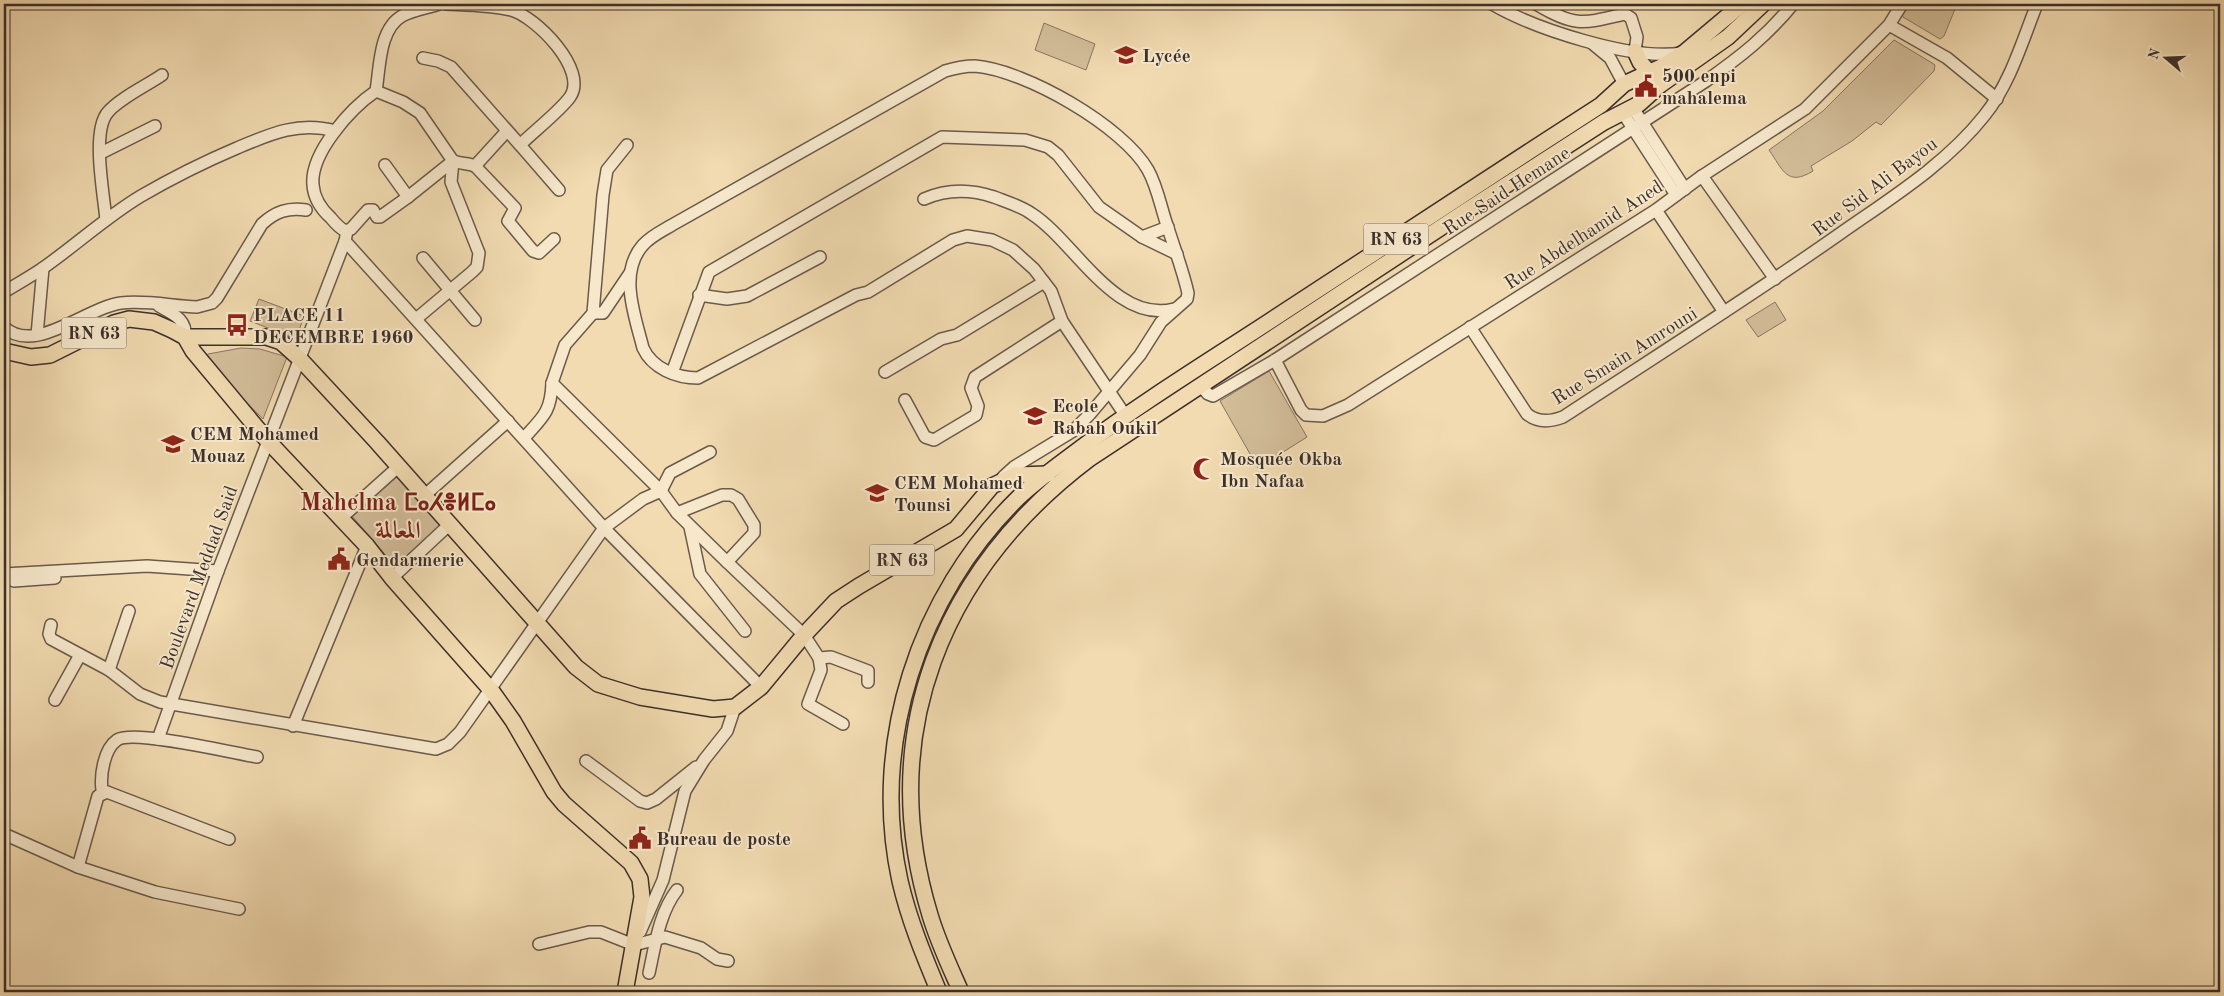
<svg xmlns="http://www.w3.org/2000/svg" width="2224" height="996" font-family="'Old Standard TT',Amiri,'Noto Sans Tifinagh',serif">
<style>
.green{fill:#d3be9a;stroke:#887662}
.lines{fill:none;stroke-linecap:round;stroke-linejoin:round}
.minor-casing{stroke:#6a5a4c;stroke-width:14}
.major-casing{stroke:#3c2f2a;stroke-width:18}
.minor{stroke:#f7e8cc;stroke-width:11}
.major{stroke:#f2dbb1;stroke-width:15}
.labels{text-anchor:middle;stroke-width:4;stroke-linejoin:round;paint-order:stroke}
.shield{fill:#f7e8cc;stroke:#74665b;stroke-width:1}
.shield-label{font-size:18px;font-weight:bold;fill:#3c2f2a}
.poi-label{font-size:19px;font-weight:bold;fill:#3c2f2a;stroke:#f7e8cc;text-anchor:start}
.street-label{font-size:19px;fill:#3c2f2a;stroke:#f7e8cc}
.district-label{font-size:24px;font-weight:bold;fill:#7a1f14;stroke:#f7e8cc}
</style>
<rect width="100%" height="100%" fill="#f2dbb1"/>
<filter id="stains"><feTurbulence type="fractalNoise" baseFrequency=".004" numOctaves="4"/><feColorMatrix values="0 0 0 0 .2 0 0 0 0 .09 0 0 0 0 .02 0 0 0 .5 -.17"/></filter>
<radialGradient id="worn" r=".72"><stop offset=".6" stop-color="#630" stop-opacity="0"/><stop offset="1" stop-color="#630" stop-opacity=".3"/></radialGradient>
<g class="green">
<polygon points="1907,4 1957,4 1944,36 1940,39 1903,17 1902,13"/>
<polygon points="1044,23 1095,44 1086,70 1035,50"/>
<path d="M1894,40L1932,63L1935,65L1934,71L1881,125L1876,122L1852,141L1811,166L1813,171C1787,187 1783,170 1769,150L1823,111Z"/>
<polygon points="259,299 304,316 296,339 250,321"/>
<polygon points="1775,302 1786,320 1758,337 1746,320"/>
<polygon points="241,348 260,349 287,357 263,419 204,359 208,354"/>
<polygon points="1269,371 1307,437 1258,468 1220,401"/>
<polygon points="400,474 443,523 395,566 352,516"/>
</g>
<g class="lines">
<defs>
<g id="minor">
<path d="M1492,4C1535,29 1633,61 1682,53"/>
<path d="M1536,4C1575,27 1582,24 1625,14L1631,18L1637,37L1635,51"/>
<polyline points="1889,25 1947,58 1997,99"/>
<polyline points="1593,44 1610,58 1624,84"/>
<path d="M423,58L438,61L451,67L520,145C533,132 560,111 570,97C589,70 535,16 511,10C490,5 467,5 446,4"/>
<polyline points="376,91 403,102 420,113 453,161 451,182 479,253 477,267 472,272 416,319"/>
<polyline points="1633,108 1685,189"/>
<polyline points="1623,113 1676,195"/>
<polyline points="520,145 559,190"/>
<polyline points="627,145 607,170 603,195 593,313 565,345 552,383 661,491 677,513 722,495 731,495 738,499 754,525 754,533 727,562 804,635 819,658 831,657 868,671 868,682"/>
<polyline points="101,153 155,126"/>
<path d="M385,165L408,197L453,161C461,164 468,163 475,166L506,132"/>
<polyline points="475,166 515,208 508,221 533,251 539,253 554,239"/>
<polyline points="1702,176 1775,279"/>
<path d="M408,197L380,217H377L373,210H368L351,229L345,231C340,228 335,223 331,218C321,209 314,199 313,185C310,153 351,108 376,91C380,67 379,29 402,16C413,10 427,8 439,4"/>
<path d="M924,199C947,189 970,189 994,197C1007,202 1021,206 1032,214C1074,241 1115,324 1174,309"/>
<polyline points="1656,210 1724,312"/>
<path d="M106,220C104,195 91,131 108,112C120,98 146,86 162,75"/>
<polyline points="1168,227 1142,237 1177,254"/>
<polyline points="345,241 604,528 761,687"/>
<polyline points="423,258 475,320"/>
<path d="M4,292C17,284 30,277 43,268C76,245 106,217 141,196C172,178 204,162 237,148C270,134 299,121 335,131"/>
<polyline points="699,295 727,299 747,296 820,257"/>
<path d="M159,306C173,314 187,319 185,337"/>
<polyline points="593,313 603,313 630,273"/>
<path d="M4,327C34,356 87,307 121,303C146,300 172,306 197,307L212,303L217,298L262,224C275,212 288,207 306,210"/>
<path d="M1470,327L1527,414C1538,423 1550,422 1563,417C1656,356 1750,297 1841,233C1891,198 1946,164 1984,116C2010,84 2022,42 2037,4"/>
<polyline points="37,335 43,268"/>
<polyline points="1275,360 1301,410 1306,415 1323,416 1348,405 1656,210 1702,176 1805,109 1889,25 1902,4"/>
<polyline points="885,372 941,339 957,335 1044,282"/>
<polyline points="672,373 709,272 942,137 1025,140 1048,147 1058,155 1099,207 1142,237"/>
<path d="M1200,385L1208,394L1213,396L1275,360L1706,81C1740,57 1767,36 1793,4"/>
<polyline points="905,400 925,437 934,440 976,415 978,406 971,388 975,377 1062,321"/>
<path d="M524,438C543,417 551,412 552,383"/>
<path d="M1003,477L1014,467L1073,431L1090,414L1140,355L1161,322L1187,299L1188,293C1183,271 1175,250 1168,228C1161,209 1158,188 1148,170C1123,126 1025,70 975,66C964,66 955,68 945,71L672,225C662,231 651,236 643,245C618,273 635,316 643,348C652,368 676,378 698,378L856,295L868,292L953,240L967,236L992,240L1013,250L1034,269L1051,291L1062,321L1125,415"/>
<polyline points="424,496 508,421"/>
<polyline points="677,513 727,562"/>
<polyline points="340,519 398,467"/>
<polyline points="690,527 700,574 745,631"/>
<polyline points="4,574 147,566 218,571"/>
<polyline points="392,578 450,524"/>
<polyline points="14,581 55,578"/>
<polyline points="51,625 49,634 51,639 109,670 140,694 160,702 436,749 448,744 460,732 604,528 643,499 661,491 670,473 710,452"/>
<polyline points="819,658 821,670 808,704 843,724"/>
<polyline points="109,670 129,611"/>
<polyline points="55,700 80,655"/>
<polyline points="293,726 367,546"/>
<polyline points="158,739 218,571 345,241 347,231"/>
<polyline points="586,761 640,801 647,803 656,799 696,767"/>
<path d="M107,792L102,790C100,775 104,749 117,740C133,729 233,753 257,757"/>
<polyline points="4,834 78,867 155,892 239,909"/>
<polyline points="78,867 98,796 107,792 229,839"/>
<polyline points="640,932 663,880 685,791 704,760 727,731 735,707"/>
<polyline points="539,944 589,932 601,932 634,945 665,937 701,948 717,959 728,961"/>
<path d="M649,973C655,946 659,913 677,890"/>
</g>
<g id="major">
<polyline points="1635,51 1640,62 1654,78"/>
<polyline points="185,337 266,337 281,342 300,359 377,442 576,667 598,684 640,697 713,709 735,707 761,687 804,635 836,601 859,586 956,529 992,486 1015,475 1048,474"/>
<polyline points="4,351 31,357 50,355 114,323 129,319 154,322 172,330 185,337 193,351 267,440 367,546 392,578 491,690 513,721 554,792 564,804 631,863 640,879 642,897 625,992"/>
<path d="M939,992C924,956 909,920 900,881C870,744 918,596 1018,498C1037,480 1060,464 1081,448C1141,403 1204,364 1267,323C1378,251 1489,177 1601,105L1624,84L1661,67L1685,52L1742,4"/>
<path d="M961,992C950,967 938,942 930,915C875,734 941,571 1089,459L1466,211L1604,122L1639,104L1660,85L1728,37L1763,4"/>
</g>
</defs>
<use href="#minor" class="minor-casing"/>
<use href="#major" class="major-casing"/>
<use href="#minor" class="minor"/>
<use href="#major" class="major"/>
</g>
<defs>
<symbol id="school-bare" viewBox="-9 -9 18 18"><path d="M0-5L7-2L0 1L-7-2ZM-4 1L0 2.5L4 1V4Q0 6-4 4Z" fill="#8f2418" stroke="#f7e8cc" stroke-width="2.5" paint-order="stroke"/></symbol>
<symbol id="civic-bare" viewBox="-9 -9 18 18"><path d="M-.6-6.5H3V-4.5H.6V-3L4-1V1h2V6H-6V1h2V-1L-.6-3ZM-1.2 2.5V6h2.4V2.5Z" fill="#8f2418" stroke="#f7e8cc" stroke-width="2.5" paint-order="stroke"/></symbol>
<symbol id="bus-bare" viewBox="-9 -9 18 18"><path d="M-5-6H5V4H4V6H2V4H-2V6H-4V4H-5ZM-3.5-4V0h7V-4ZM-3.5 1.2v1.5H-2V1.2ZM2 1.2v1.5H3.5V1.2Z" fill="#8f2418" stroke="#f7e8cc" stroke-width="2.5" paint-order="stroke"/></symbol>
<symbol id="mosque-bare" viewBox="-9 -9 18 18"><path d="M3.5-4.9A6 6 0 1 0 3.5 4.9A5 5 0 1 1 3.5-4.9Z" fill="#8f2418" stroke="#f7e8cc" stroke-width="2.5" paint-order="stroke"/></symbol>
</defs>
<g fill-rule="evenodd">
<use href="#school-bare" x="1110" y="39" width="32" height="32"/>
<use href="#civic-bare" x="1630" y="70" width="32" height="32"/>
<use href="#bus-bare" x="221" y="309" width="32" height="32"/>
<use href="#school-bare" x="1019" y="400" width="32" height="32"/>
<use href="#school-bare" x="157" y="428" width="32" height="32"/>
<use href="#mosque-bare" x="1188" y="453" width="32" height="32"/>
<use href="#school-bare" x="861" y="477" width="32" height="32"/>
<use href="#civic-bare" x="323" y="543" width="32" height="32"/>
<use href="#civic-bare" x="624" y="822" width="32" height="32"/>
</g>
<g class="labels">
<g class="shield">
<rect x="1363.5" y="223.5" width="65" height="31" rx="4"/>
<rect x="61.5" y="317.5" width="65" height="31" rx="4"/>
<rect x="869.5" y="544.5" width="65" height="31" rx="4"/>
</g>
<g class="shield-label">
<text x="1396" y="245">RN 63</text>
<text x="94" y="339">RN 63</text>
<text x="902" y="566">RN 63</text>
</g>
<g class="poi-label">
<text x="1142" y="62">Lycée</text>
<text x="1662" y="82">500 enpi<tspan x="1662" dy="22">mahalema</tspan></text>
<text x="253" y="321">PLACE 11<tspan x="253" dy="22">DECEMBRE 1960</tspan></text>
<text x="1052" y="412">Ecole<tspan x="1052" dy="22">Rabah Oukil</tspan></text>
<text x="190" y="440">CEM Mohamed<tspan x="190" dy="22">Mouaz</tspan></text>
<text x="1220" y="465">Mosquée Okba<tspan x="1220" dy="22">Ibn Nafaa</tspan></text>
<text x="894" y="489">CEM Mohamed<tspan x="894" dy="22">Tounsi</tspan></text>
<text x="356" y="566">Gendarmerie</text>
<text x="656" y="845">Bureau de poste</text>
</g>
<g class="street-label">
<text transform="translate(1874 186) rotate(-37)" y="7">Rue Sid Ali Bayou</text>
<text transform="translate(1506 190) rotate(-33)" y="7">Rue Said Hemane</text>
<text transform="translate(1583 234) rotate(-33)" y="7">Rue Abdelhamid Aned</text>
<text transform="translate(1624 355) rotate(-32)" y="7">Rue Smain Amrouni</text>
<text transform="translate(198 577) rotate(-70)" y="7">Boulevard Meddad Said</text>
</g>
<g class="district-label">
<text x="398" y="510">Mahelma ⵎⴰⵃⴻⵍⵎⴰ<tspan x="398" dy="28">المعالمة</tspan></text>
</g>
</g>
<rect width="2224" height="996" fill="none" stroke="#f2dbb1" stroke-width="20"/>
<rect x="5" y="5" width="2214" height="986" fill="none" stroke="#3c2f2a" stroke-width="2.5"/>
<rect x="10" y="10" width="2204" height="976" fill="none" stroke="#3c2f2a"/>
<g transform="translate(2166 58) rotate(289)" stroke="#f7e8cc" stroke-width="4" paint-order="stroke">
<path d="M0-4L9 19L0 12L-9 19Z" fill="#3c2f2a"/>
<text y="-8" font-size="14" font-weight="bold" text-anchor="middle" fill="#3c2f2a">N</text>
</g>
<rect width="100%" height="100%" filter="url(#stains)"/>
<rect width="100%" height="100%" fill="url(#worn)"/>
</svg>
